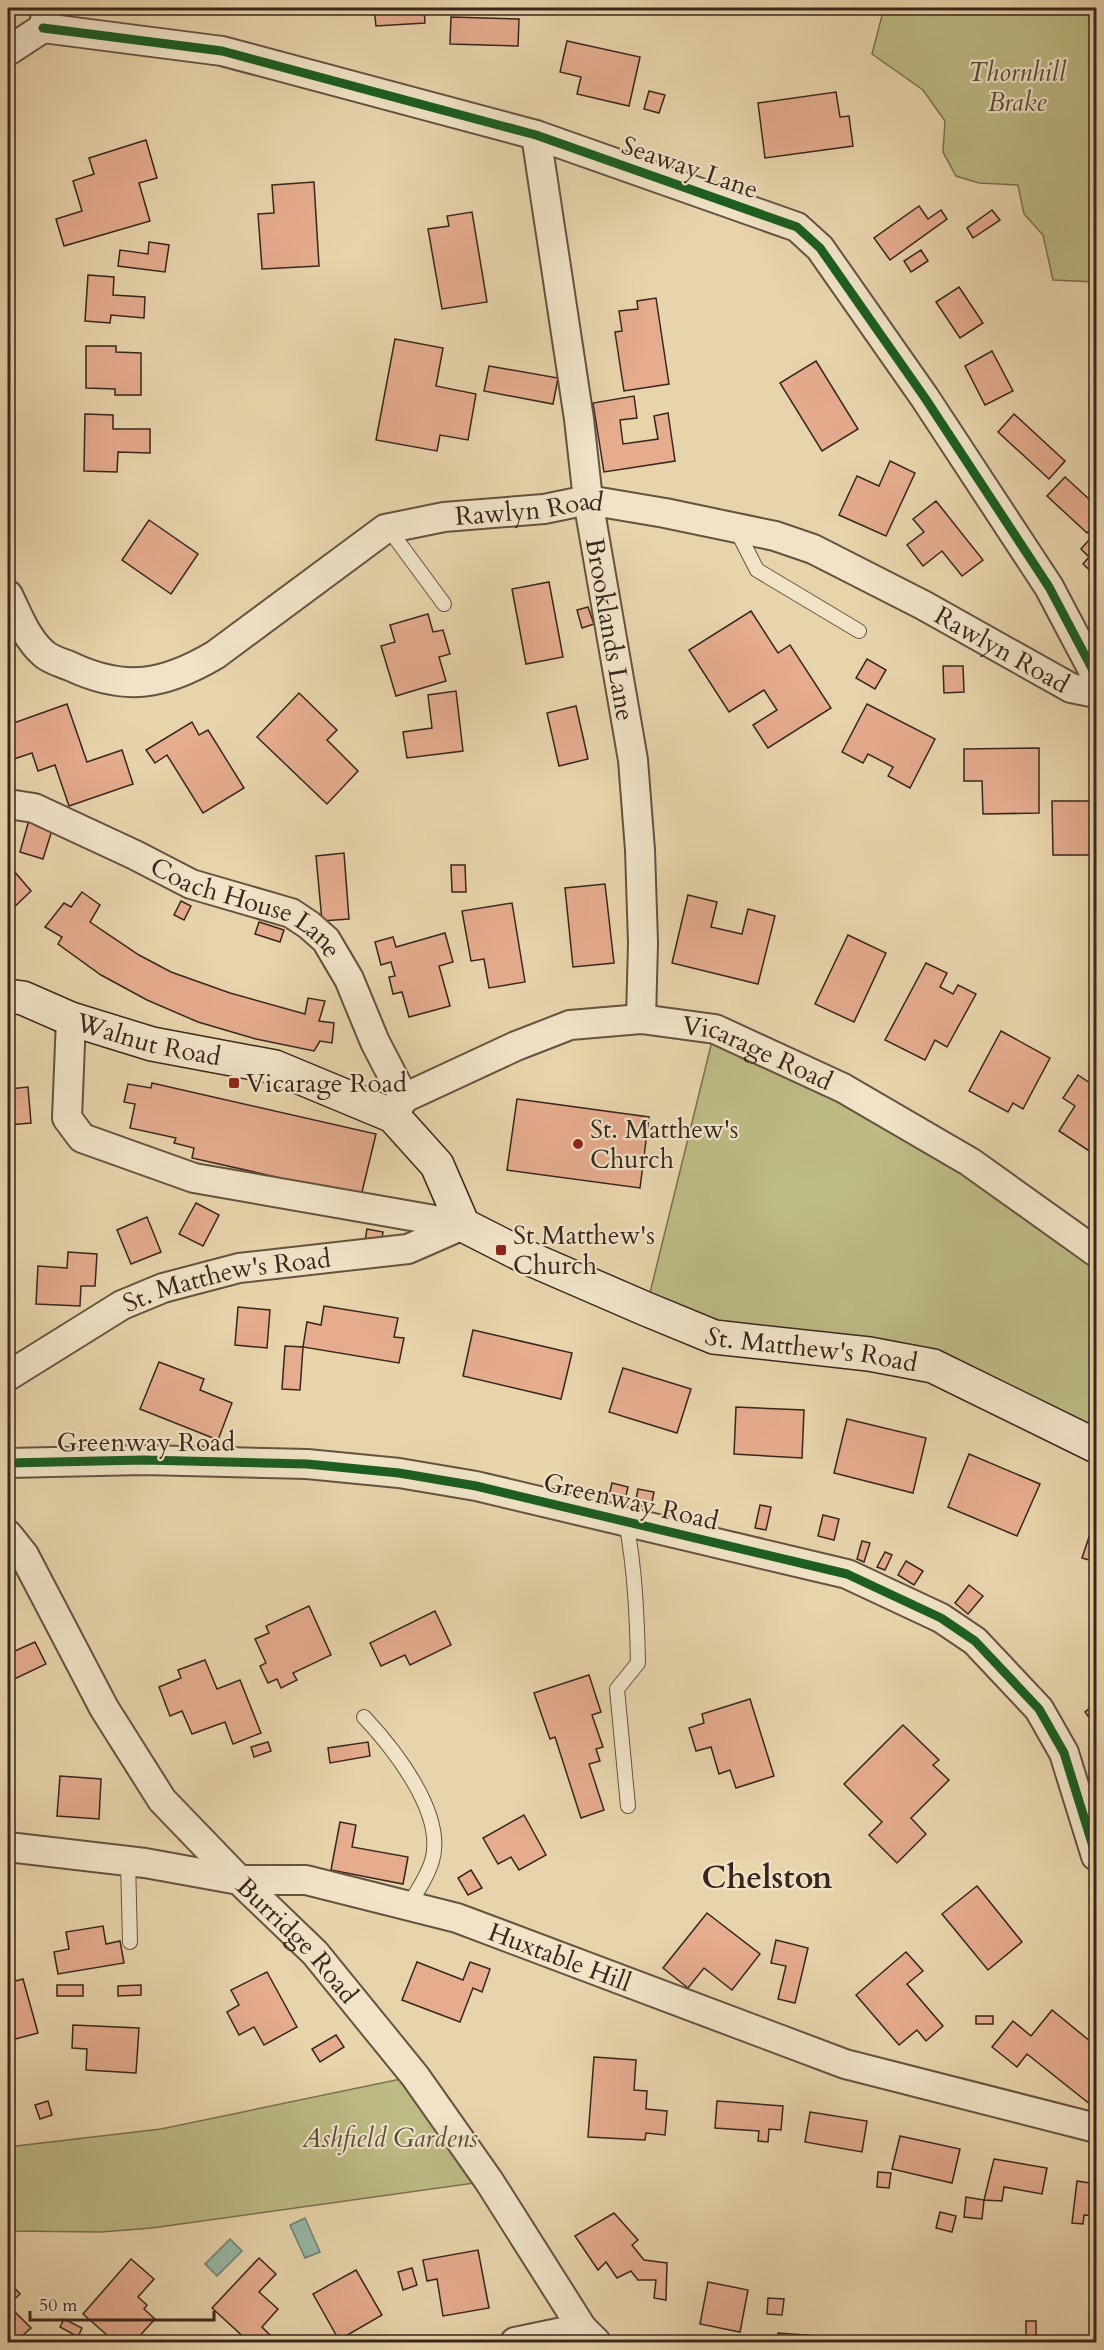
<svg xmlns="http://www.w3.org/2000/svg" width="1104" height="2350" font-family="Cardo,serif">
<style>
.green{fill:#bdbb84;stroke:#7b7050;stroke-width:1.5}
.water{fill:#97b8a8;stroke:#717e70;stroke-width:1.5}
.building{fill:#e5ac8e;stroke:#39261d;stroke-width:1.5}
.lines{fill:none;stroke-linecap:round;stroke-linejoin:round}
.lane-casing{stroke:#655240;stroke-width:16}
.street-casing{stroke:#655240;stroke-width:32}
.secondary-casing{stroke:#39261d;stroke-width:36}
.lane{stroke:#f0e3c8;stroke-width:14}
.street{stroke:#f0e3c8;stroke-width:28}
.secondary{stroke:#f0e3c8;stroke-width:33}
.cycleway-casing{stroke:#f0e3c8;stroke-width:13}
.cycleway{stroke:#1b5e20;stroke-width:9}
.poi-dot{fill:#8f2418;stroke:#f0e3c8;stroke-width:2}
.labels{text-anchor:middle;stroke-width:4.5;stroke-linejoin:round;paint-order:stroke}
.park-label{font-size:26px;font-style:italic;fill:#5a4b37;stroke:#f0e3c8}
.street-label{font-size:26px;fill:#39261d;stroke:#f0e3c8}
.poi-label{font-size:26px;fill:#39261d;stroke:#f0e3c8;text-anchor:start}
.district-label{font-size:32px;font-weight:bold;fill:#39261d;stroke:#f0e3c8}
</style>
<rect width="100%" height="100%" fill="#e8d4ab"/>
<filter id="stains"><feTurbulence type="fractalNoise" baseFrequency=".00333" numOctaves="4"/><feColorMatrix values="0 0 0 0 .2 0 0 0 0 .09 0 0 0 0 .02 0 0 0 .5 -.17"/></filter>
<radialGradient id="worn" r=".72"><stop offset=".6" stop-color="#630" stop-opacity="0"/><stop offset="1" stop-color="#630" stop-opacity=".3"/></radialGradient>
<g class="green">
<polygon points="884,8 1096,8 1096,282 1053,280 1043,235 1024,214 1018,185 979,183 956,176 943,152 945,121 923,90 872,54"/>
<polygon points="715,1029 1096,1252 1096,1446 933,1366 646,1309"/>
<polygon points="415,2076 489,2181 152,2228 101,2232 8,2231 8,2147 161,2129"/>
</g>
<g class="water">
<polygon points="305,2218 320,2252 305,2258 290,2225"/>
<polygon points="230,2239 242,2251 217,2276 205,2264"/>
</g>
<g class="building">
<polygon points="374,8 424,8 425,23 376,26"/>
<polygon points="451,17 519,19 518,46 450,44"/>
<polygon points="567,41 640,57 629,106 577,94 581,77 560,72"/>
<polygon points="649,91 665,95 659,113 644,109"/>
<polygon points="836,92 840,117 849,116 853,146 765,158 758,103"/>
<polygon points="146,140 157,178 139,183 150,221 64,246 56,219 82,211 73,181 94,174 89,158"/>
<polygon points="314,182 319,266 262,269 258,214 274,213 272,185"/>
<polygon points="919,206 928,219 941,210 947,219 890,260 874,238"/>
<polygon points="992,210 1000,220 973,238 967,228"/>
<polygon points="472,212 487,302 442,309 428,229 449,226 447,216"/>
<polygon points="149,242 169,245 165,272 118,266 120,250 148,254"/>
<polygon points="921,250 928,261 911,272 904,261"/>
<polygon points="88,275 114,277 113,295 145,297 144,318 111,315 110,323 85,321"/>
<polygon points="959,287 983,323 960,338 936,302"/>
<polygon points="656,298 669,384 624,391 615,332 622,331 619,311 638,309 637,301"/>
<polygon points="395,339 443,348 436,386 476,394 468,440 440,435 437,451 376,440"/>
<polygon points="86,346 116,346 116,352 141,353 141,395 115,395 115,389 86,388"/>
<polygon points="992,351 1013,391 985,405 965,366"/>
<polygon points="816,361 858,429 822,451 780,383"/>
<polygon points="489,366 558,378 553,404 484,391"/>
<polygon points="634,396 637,418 620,420 623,444 658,439 654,416 668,413 675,461 604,472 593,403"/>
<polygon points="85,414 113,415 113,429 150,429 150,453 118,452 117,472 84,471"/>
<polygon points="1014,414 1065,461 1049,479 998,432"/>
<polygon points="890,461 915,473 886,536 839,515 857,476 879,486"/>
<polygon points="1065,477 1090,500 1095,494 1096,496 1096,523 1087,533 1047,496"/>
<polygon points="936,501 983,560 962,576 942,551 923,566 907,545 924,532 913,519"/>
<polygon points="149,520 198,554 171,594 122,560"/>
<polygon points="1095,533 1096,535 1096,576 1083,564 1089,557 1081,549"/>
<polygon points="549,582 563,657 526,664 512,589"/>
<polygon points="588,607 594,624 582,628 577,610"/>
<polygon points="751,611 778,653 790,645 831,708 768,748 753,725 777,710 764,690 729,712 689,650"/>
<polygon points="428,614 433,632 443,630 450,654 439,657 446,681 396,696 381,646 395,642 390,625"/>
<polygon points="867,659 886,670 875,689 856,678"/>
<polygon points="943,666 963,666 964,692 944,693"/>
<polygon points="456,691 463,751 407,758 403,732 432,728 428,695"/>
<polygon points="299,693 337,730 327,740 358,771 327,804 257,737"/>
<polygon points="67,704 87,762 122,750 133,784 69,806 55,765 38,771 32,753 8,761 8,725"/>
<polygon points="867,704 935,739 910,788 888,776 893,767 868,754 863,763 842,752"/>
<polygon points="576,706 588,759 559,766 547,713"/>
<polygon points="192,722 199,735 208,730 244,788 203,813 167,755 155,763 146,750"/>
<polygon points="1039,748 1039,813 983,814 982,781 964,781 964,749"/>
<polygon points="1052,801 1096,801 1096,855 1053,855"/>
<polygon points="29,820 53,827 43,859 20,852"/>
<polygon points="344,853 349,919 322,921 316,856"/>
<polygon points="8,864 31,891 8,913"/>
<polygon points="451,865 465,865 466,892 452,892"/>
<polygon points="605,884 614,963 573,967 565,888"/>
<polygon points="82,892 100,905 90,922 139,955 171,972 230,993 305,1014 308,998 325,1001 319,1021 334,1023 332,1043 320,1041 314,1051 256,1039 198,1022 147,1000 101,975 58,944 62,937 45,927 64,903 71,907"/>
<polygon points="688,895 717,902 711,927 742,934 748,909 775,916 758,984 672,963"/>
<polygon points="181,901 191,906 184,920 174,915"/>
<polygon points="512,903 525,982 489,988 484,959 471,961 462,911"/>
<polygon points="259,922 284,930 280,942 255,934"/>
<polygon points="445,933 453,962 439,966 450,1006 409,1017 402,992 393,994 389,977 395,976 391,962 381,965 375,942 393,937 396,947"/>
<polygon points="848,935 886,953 854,1022 815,1004"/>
<polygon points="926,963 947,973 940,987 953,994 958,985 976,994 947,1047 935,1040 925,1060 885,1040"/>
<polygon points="1001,1031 1050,1058 1023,1109 1013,1103 1008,1112 969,1091"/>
<polygon points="1078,1075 1096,1087 1096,1149 1094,1154 1059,1131 1075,1106 1063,1098"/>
<polygon points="8,1078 9,1089 28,1087 31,1123 8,1125"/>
<polygon points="152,1083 376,1134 361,1196 192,1158 194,1148 174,1143 176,1138 130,1128 135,1104 124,1102 128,1084 151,1088"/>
<polygon points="517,1099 649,1117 640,1188 507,1170"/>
<polygon points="196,1203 219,1215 203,1246 179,1234"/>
<polygon points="147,1217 161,1252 131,1264 117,1230"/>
<polygon points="367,1229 383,1232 381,1243 365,1241"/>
<polygon points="68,1252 97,1254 95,1286 81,1286 80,1306 36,1304 38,1266 67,1268"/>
<polygon points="324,1306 398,1318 394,1337 404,1338 399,1363 303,1347 307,1322 321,1325"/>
<polygon points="238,1307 270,1310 267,1348 235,1345"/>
<polygon points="473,1330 572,1353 561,1399 463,1376"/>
<polygon points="285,1346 303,1347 300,1390 282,1389"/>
<polygon points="159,1362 204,1379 200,1390 232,1403 218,1440 140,1409"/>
<polygon points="623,1368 691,1389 677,1433 609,1412"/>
<polygon points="736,1407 804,1410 802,1458 734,1454"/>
<polygon points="847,1419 926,1438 913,1493 834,1473"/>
<polygon points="969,1454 1040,1484 1017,1536 948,1507"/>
<polygon points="612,1483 628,1487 625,1500 609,1496"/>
<polygon points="638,1489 654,1492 651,1507 635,1505"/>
<polygon points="760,1505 771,1507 766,1530 755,1528"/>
<polygon points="823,1515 839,1519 834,1540 818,1536"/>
<polygon points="1096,1516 1096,1562 1082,1558"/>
<polygon points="862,1541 870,1543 864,1562 857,1559"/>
<polygon points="885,1552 892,1555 885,1570 877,1567"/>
<polygon points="906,1561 923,1571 914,1585 898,1575"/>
<polygon points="969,1585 983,1596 968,1614 955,1603"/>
<polygon points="309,1606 331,1655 293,1673 297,1680 281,1688 277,1679 268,1683 260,1666 266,1663 255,1639 269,1633 266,1626"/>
<polygon points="435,1611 451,1645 410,1665 405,1655 381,1666 370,1643"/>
<polygon points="35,1642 46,1664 8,1682 8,1654"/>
<polygon points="205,1660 217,1689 240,1680 261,1733 233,1744 225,1722 192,1734 182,1711 170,1716 159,1687 181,1678 178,1670"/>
<polygon points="589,1675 601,1712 592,1715 603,1747 596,1749 600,1761 589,1764 604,1810 581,1818 555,1737 550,1739 534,1693"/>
<polygon points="750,1699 774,1776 736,1788 730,1770 719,1774 711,1747 696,1751 689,1728 704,1723 702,1714"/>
<polygon points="1096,1703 1096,1727 1085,1712"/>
<polygon points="903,1725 939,1760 933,1765 949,1780 911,1818 926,1834 897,1863 869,1835 882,1822 844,1784"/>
<polygon points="268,1742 271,1751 254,1757 251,1747"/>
<polygon points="368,1742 370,1756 330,1763 328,1748"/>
<polygon points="60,1776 101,1779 99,1819 57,1816"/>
<polygon points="524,1815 546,1855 519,1870 511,1857 498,1864 483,1838"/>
<polygon points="340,1822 356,1825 352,1847 408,1857 403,1884 331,1870"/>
<polygon points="471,1870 482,1888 468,1895 458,1878"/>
<polygon points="977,1886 1022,1942 988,1970 942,1914"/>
<polygon points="707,1913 760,1954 732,1990 704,1968 688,1988 663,1968"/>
<polygon points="8,1925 11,1950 8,1951"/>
<polygon points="103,1926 106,1944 120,1941 124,1963 58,1974 54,1952 69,1949 66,1932"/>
<polygon points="776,1940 808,1948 795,2003 778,1999 786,1966 771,1963"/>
<polygon points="906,1952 923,1971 907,1984 943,2026 926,2041 917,2030 899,2045 856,1995"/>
<polygon points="417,1962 463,1980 470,1962 490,1969 482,1992 473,1988 460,2022 402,2000"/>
<polygon points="267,1972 297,2027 264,2045 254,2027 239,2035 227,2012 239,2005 231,1990"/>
<polygon points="23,1979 38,2033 8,2041 8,1983"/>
<rect x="57" y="1985" width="26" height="11"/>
<polygon points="141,1985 141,1995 118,1996 118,1986"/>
<polygon points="1052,2010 1096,2046 1096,2109 1027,2054 1017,2067 992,2047 1013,2021 1031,2036"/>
<rect x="976" y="2016" width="17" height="8"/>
<polygon points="73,2025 139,2028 136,2073 86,2070 87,2049 72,2048"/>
<polygon points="336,2035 344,2047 320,2062 312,2049"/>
<polygon points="594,2057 636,2060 634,2090 647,2091 646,2109 667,2111 665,2135 646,2133 645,2140 588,2137"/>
<polygon points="48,2101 52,2115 40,2119 35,2105"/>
<polygon points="717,2101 783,2106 781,2130 769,2129 768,2142 758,2141 759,2131 715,2128"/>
<polygon points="810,2112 867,2121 862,2152 805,2142"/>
<polygon points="900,2136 960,2149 952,2183 892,2169"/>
<polygon points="994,2159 1047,2168 1042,2194 1004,2187 1002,2201 984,2200"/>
<polygon points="878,2172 891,2173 889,2188 877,2187"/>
<polygon points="1077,2181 1096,2184 1096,2216 1084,2215 1083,2224 1072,2223"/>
<polygon points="966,2197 984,2200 982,2219 964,2217"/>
<polygon points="940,2212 956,2216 952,2232 936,2228"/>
<polygon points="614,2213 638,2240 632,2245 644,2260 667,2263 666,2300 654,2298 656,2280 638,2280 631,2271 617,2278 606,2262 598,2270 575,2236"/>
<polygon points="1096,2249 1096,2275 1092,2274"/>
<polygon points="478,2250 489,2308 443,2316 437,2279 427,2281 423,2260"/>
<polygon points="259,2258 276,2274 259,2292 278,2309 262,2327 271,2336 265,2342 249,2342 212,2308"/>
<polygon points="131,2259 154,2279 138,2297 147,2305 144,2309 155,2319 134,2342 115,2342 83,2314"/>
<polygon points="412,2268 417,2285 403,2290 398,2272"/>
<polygon points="356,2270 382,2315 339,2340 313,2294"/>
<polygon points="708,2282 748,2290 740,2332 700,2324"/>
<polygon points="12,2285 20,2294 8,2305 31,2328 15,2342 8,2342 8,2288"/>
<polygon points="768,2298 784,2299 782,2315 767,2314"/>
<polygon points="64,2319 82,2328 78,2337 60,2327"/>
<rect x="1026" y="2321" width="10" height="19"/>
<polygon points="778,2333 845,2338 845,2342 777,2342"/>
<polygon points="862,2339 882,2340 882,2342 861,2342"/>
</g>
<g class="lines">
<defs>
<g id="lane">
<polyline points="388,528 444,604"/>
<polyline points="736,529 757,570 859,631"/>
<path d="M626,1522C635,1569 637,1616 638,1663L617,1689L628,1806"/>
<path d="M364,1717C394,1749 446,1814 432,1861C427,1877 417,1892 408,1906"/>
<polyline points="128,1861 130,1942"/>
</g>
<g id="street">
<polyline points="43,28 222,51 536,135 797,227 820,248 925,398 1049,587 1096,676"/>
<polyline points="8,51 43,28 48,8"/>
<path id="s1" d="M536,135L579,419L588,500L633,760L640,850L643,943L641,1019"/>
<path id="s2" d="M8,595C18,615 26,638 43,653C50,660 63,663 72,667C126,692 164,685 215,655L385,529L444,517L544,509L588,500L665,513L775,536L813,549L923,605L1071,688L1096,693"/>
<path id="s3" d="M8,804L34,808L135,855L191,884L291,913L309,925L326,940L349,979L375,1042L404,1098"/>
<polyline points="71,1019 67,1118 82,1138 194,1178 463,1225"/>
<path id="s4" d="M393,1116L404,1098L516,1046L570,1025L641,1019L715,1029L843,1088L970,1162L1096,1252"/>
<path id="s5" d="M8,1376L122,1305L163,1288L239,1268L408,1249L463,1225"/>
<polyline points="8,1463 144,1460 307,1464 399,1473 476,1486 847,1574 941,1618 975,1641 1039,1709 1064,1753 1096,1856"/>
<path id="s6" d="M8,1535L24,1555L104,1708L162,1800L239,1880L315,1953L415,2076L489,2181L582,2328L596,2342"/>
<path id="s7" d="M8,1847L145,1863L239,1880H306L457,1918L845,2064L1096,2128"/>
<polyline points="515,2342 582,2328"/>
</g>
<g id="secondary">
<path id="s8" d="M8,996L23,998L71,1019L152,1044L275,1067L393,1116L437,1165L463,1225L526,1257L646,1309L714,1337L869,1354L933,1366L1096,1446"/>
</g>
</defs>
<use href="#lane" class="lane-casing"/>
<use href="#street" class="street-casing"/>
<use href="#secondary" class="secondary-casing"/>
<use href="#lane" class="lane"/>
<use href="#street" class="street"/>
<use href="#secondary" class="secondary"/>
<defs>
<g id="cycleway">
<polyline points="43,28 222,51 536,135 797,227 820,248 925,398 1049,587 1096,676"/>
<polyline points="8,1463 144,1460 307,1464 399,1473 476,1486 847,1574 941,1618 975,1641 1039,1709 1064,1753 1096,1856"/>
</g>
</defs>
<use href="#cycleway" class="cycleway-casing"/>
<use href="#cycleway" class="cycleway"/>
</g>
<g class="poi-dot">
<rect x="228" y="1077" width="12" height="12" rx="3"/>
<circle cx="578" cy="1144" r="6"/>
<rect x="495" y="1244" width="12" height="12" rx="3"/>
</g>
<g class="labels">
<g class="park-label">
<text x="1017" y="81">Thornhill<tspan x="1017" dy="30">Brake</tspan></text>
<text x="390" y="2147">Ashfield Gardens</text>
</g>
<g class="street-label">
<text transform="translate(690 167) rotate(19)" y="9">Seaway Lane</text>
<text dy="9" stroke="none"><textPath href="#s2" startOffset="609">Rawlyn Road</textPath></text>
<text dy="9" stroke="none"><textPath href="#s1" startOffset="500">Brooklands Lane</textPath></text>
<text dy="9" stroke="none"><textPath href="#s2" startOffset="1113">Rawlyn Road</textPath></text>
<text dy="9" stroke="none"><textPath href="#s3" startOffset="262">Coach House Lane</textPath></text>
<text dy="9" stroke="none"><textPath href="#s8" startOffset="148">Walnut Road</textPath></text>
<text dy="9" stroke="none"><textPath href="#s4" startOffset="396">Vicarage Road</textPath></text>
<text dy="9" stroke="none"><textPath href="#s5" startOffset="243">St. Matthew's Road</textPath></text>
<text dy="9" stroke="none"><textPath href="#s8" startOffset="910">St. Matthew's Road</textPath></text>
<text x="146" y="1451">Greenway Road</text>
<text transform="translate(631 1501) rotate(13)" y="9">Greenway Road</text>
<text dy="9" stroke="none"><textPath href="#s6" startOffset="502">Burridge Road</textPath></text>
<text dy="9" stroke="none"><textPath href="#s7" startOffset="566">Huxtable Hill</textPath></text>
</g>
<g class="poi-label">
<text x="246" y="1092">Vicarage Road</text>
<text x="590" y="1138">St. Matthew's<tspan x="590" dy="30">Church</tspan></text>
<text x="513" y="1244">St Matthew's<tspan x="513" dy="30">Church</tspan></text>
</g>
<g class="district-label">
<text x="767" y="1888">Chelston</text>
</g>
</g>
<rect width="1104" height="2350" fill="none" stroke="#e8d4ab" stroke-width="30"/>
<rect x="9" y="9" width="1086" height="2332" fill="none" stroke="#39261d" stroke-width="3"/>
<rect x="15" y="15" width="1074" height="2320" fill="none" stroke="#39261d" stroke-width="1.5"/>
<path d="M30 2311v9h184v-9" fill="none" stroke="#39261d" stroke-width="3"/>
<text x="39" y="2311" font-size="18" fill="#39261d" stroke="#f0e3c8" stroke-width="4.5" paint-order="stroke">50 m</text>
<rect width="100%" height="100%" filter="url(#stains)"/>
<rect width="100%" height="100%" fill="url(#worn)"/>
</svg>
